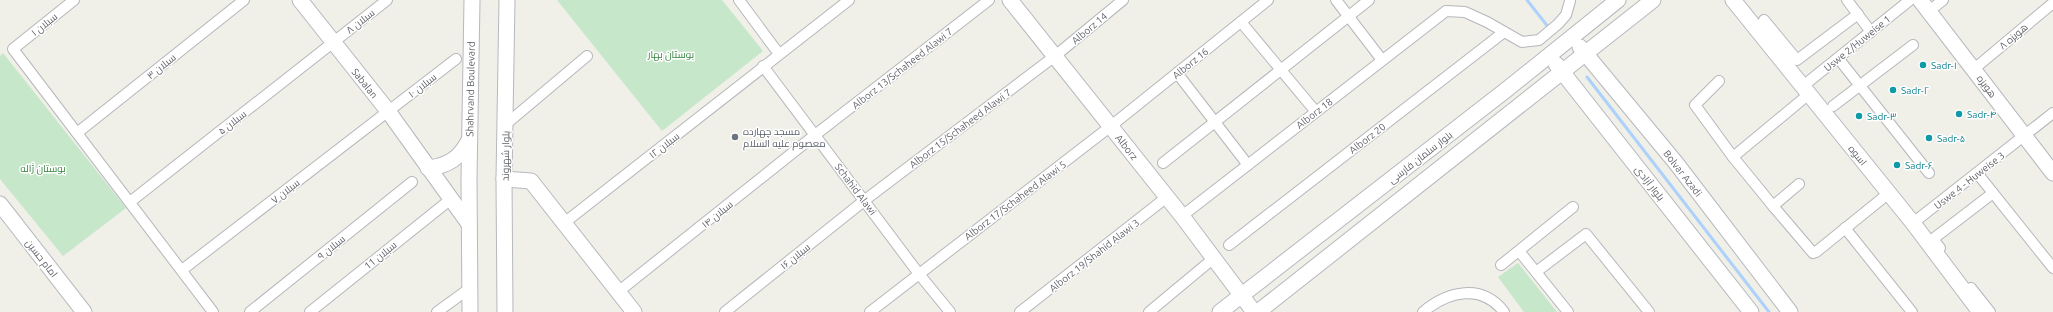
<svg xmlns="http://www.w3.org/2000/svg" width="2053" height="312" font-family="Ubuntu,Cairo,sans-serif">
<style>
.green{fill:#c6e7c9}
.lines{fill:none;stroke-linecap:round;stroke-linejoin:round}
.stream{stroke:#acd2fc;stroke-width:3}
.street-casing{stroke:#b5b7bb;stroke-width:12}
.secondary-casing{stroke:#b6b9be;stroke-width:17}
.street{stroke:#fff;stroke-width:10}
.secondary{stroke:#fff;stroke-width:15}
.culture-dot{fill:#0f9aa8;stroke:#fff;stroke-width:1.5}
.worship-dot{fill:#6b7280;stroke:#fff;stroke-width:1.5}
.labels{text-anchor:middle;stroke-width:3;stroke-linejoin:round;paint-order:stroke}
.street-label{font-size:10px;fill:#5f6267;stroke:#fff}
.park-label{font-size:10px;fill:#398543;stroke:#fff}
.culture-label{font-size:10px;fill:#0d838f;stroke:#fff;text-anchor:start}
.worship-label{font-size:10px;fill:#5b616d;stroke:#fff;text-anchor:start}
</style>
<rect width="100%" height="100%" fill="#f0efe8"/>
<g class="green">
<polygon points="557,0 722,0 763,51 662,131"/>
<polygon points="3,53 126,208 63,256 0,179 0,56"/>
<polygon points="1518,263 1557,312 1524,312 1498,277"/>
</g>
<g class="lines">
<g class="stream">
<polyline points="1527,0 1549,28"/>
<polyline points="1587,77 1769,312"/>
</g>
<defs>
<g id="street">
<polyline points="74,0 13,49 213,312"/>
<polyline points="739,0 779,54"/>
<polyline points="1336,0 1382,60"/>
<polyline points="1847,0 1871,32"/>
<polyline points="1929,11 1943,0"/>
<polyline points="1764,20 1797,60 1858,14"/>
<polyline points="1241,22 1316,112"/>
<polyline points="1838,58 1929,173"/>
<polyline points="763,66 919,274 950,312"/>
<polyline points="1974,69 2053,3"/>
<polyline points="1177,73 1248,165"/>
<polyline points="1719,81 1695,105 1733,157 1809,94"/>
<polyline points="1803,86 1910,0"/>
<polyline points="1833,106 1913,45"/>
<polyline points="505,125 587,56"/>
<polyline points="77,133 244,0"/>
<polyline points="1733,157 1773,206 1799,184"/>
<polyline points="1163,163 1369,0"/>
<polyline points="1977,173 2053,268"/>
<polyline points="130,202 387,0"/>
<polyline points="1773,206 1813,253 1816,252 1889,193"/>
<polyline points="1182,216 1446,11 1465,12 1487,22 1522,42 1539,40 1558,24 1566,15 1570,1"/>
<polyline points="564,223 849,0"/>
<polyline points="1913,223 2053,113"/>
<polyline points="1845,228 1912,312"/>
<polyline points="1229,245 1504,32"/>
<polyline points="1940,248 1933,239 1993,193"/>
<polyline points="1519,251 1568,312"/>
<polyline points="1501,265 1573,207"/>
<polyline points="182,270 456,59"/>
<polyline points="1536,272 1586,234 1649,312"/>
<polyline points="1971,288 1990,312"/>
<polyline points="618,292 815,135 989,0"/>
<polyline points="250,312 412,182"/>
<polyline points="310,312 451,199"/>
<polyline points="437,312 470,288"/>
<polyline points="725,312 865,200 1055,56 1123,0"/>
<polyline points="870,312 1111,126 1268,0"/>
<polyline points="1020,312 1167,197"/>
<polyline points="1149,312 1214,258"/>
<path d="M1423,312C1448,291 1482,283 1504,312"/>
</g>
<g id="secondary">
<polyline points="300,0 388,111 469,224"/>
<polyline points="1010,0 1182,216 1254,312"/>
<polyline points="1733,0 1913,223 1980,312"/>
<polyline points="1920,0 2053,173"/>
<polyline points="1580,47 1676,163 1790,312"/>
<polyline points="1556,64 1751,312"/>
<path d="M428,168C448,166 460,158 469,140"/>
<polyline points="504,179 531,181 634,312"/>
<polyline points="0,204 84,312"/>
<polyline points="470,312 469,179 472,0"/>
<polyline points="505,312 504,179 507,0"/>
<polyline points="1220,312 1506,90 1618,0"/>
<polyline points="1258,312 1653,0"/>
</g>
</defs>
<use href="#street" class="street-casing"/>
<use href="#secondary" class="secondary-casing"/>
<use href="#street" class="street"/>
<use href="#secondary" class="secondary"/>
</g>
<g class="culture-dot">
<circle cx="1923" cy="65" r="4"/>
<circle cx="1893" cy="90" r="4"/>
<circle cx="1959" cy="114" r="4"/>
<circle cx="1859" cy="116" r="4"/>
<circle cx="1929" cy="138" r="4"/>
<circle cx="1897" cy="165" r="4"/>
</g>
<circle class="worship-dot" cx="735" cy="137" r="4"/>
<g class="labels">
<g class="street-label">
<text transform="translate(360 21) rotate(-38)" y="4">سبلان ۸</text>
<text transform="translate(44 24) rotate(-39)" y="4">سبلان ۱</text>
<text transform="translate(1089 28) rotate(-40)" y="4">Alborz 14</text>
<text transform="translate(2013 36) rotate(-40)" y="4">هویزه ۸</text>
<text transform="translate(1857 43) rotate(-39)" y="4">Uswe 2/Huweise 1</text>
<text transform="translate(1190 63) rotate(-39)" y="4">Alborz 16</text>
<text transform="translate(161 66) rotate(-39)" y="4">سبلان ۳</text>
<text transform="translate(902 68) rotate(-38)" y="4">Alborz 13/Schaheed Alawi 7</text>
<text transform="translate(365 83) rotate(51)" y="4">Sabalan</text>
<text transform="translate(422 85) rotate(-38)" y="4">سبلان ۱۰</text>
<text transform="translate(1987 86) rotate(53)" y="4">هویزه</text>
<text transform="translate(470 89) rotate(-89)" y="4">Shahrvand Boulevard</text>
<text transform="translate(1314 113) rotate(-38)" y="4">Alborz 18</text>
<text transform="translate(232 122) rotate(-38)" y="4">سبلان ۵</text>
<text transform="translate(960 128) rotate(-37)" y="4">Alborz 15/Schaheed Alawi 7</text>
<text transform="translate(1367 138) rotate(-38)" y="4">Alborz 20</text>
<text transform="translate(664 145) rotate(-38)" y="4">سبلان ۱۲</text>
<text transform="translate(1127 147) rotate(52)" y="4">Alborz</text>
<text transform="translate(1858 155) rotate(51)" y="4">اسوه</text>
<text transform="translate(505 156) rotate(-89)" y="4">بلوار شهروند</text>
<text transform="translate(1420 157) rotate(-38)" y="4">بلوار سلمان فارسی</text>
<text transform="translate(1683 173) rotate(52)" y="4">Bolvar Azadi</text>
<text transform="translate(1969 180) rotate(-38)" y="4">Uswe 4 - Huweise 3</text>
<text transform="translate(1650 183) rotate(52)" y="4">بلوار آزادی</text>
<text transform="translate(856 189) rotate(53)" y="4">Schahid Alawi</text>
<text transform="translate(285 191) rotate(-38)" y="4">سبلان ۷</text>
<text transform="translate(1015 200) rotate(-37)" y="4">Alborz 17/Schaheed Alawi 5</text>
<text transform="translate(717 214) rotate(-39)" y="4">سبلان ۱۴</text>
<text transform="translate(331 247) rotate(-39)" y="4">سبلان ۹</text>
<text transform="translate(380 255) rotate(-39)" y="4">سبلان 11</text>
<text transform="translate(1094 255) rotate(-38)" y="4">Alborz 19/Shahid Alawi 3</text>
<text transform="translate(795 256) rotate(-39)" y="4">سبلان ۱۶</text>
<text transform="translate(42 258) rotate(52)" y="4">امام حسین</text>
</g>
<g class="park-label">
<text x="671" y="58">بوستان بهار</text>
<text x="43" y="172">بوستان ژاله</text>
</g>
<g class="culture-label">
<text x="1931" y="69">Sadr-۱</text>
<text x="1901" y="94">Sadr-۲</text>
<text x="1967" y="118">Sadr-۴</text>
<text x="1867" y="120">Sadr-۳</text>
<text x="1937" y="142">Sadr-۵</text>
<text x="1905" y="169">Sadr-۶</text>
</g>
<g class="worship-label">
<text x="743" y="135">مسجد چهارده<tspan x="743" dy="12">معصوم علیه السلام</tspan></text>
</g>
</g>
</svg>
